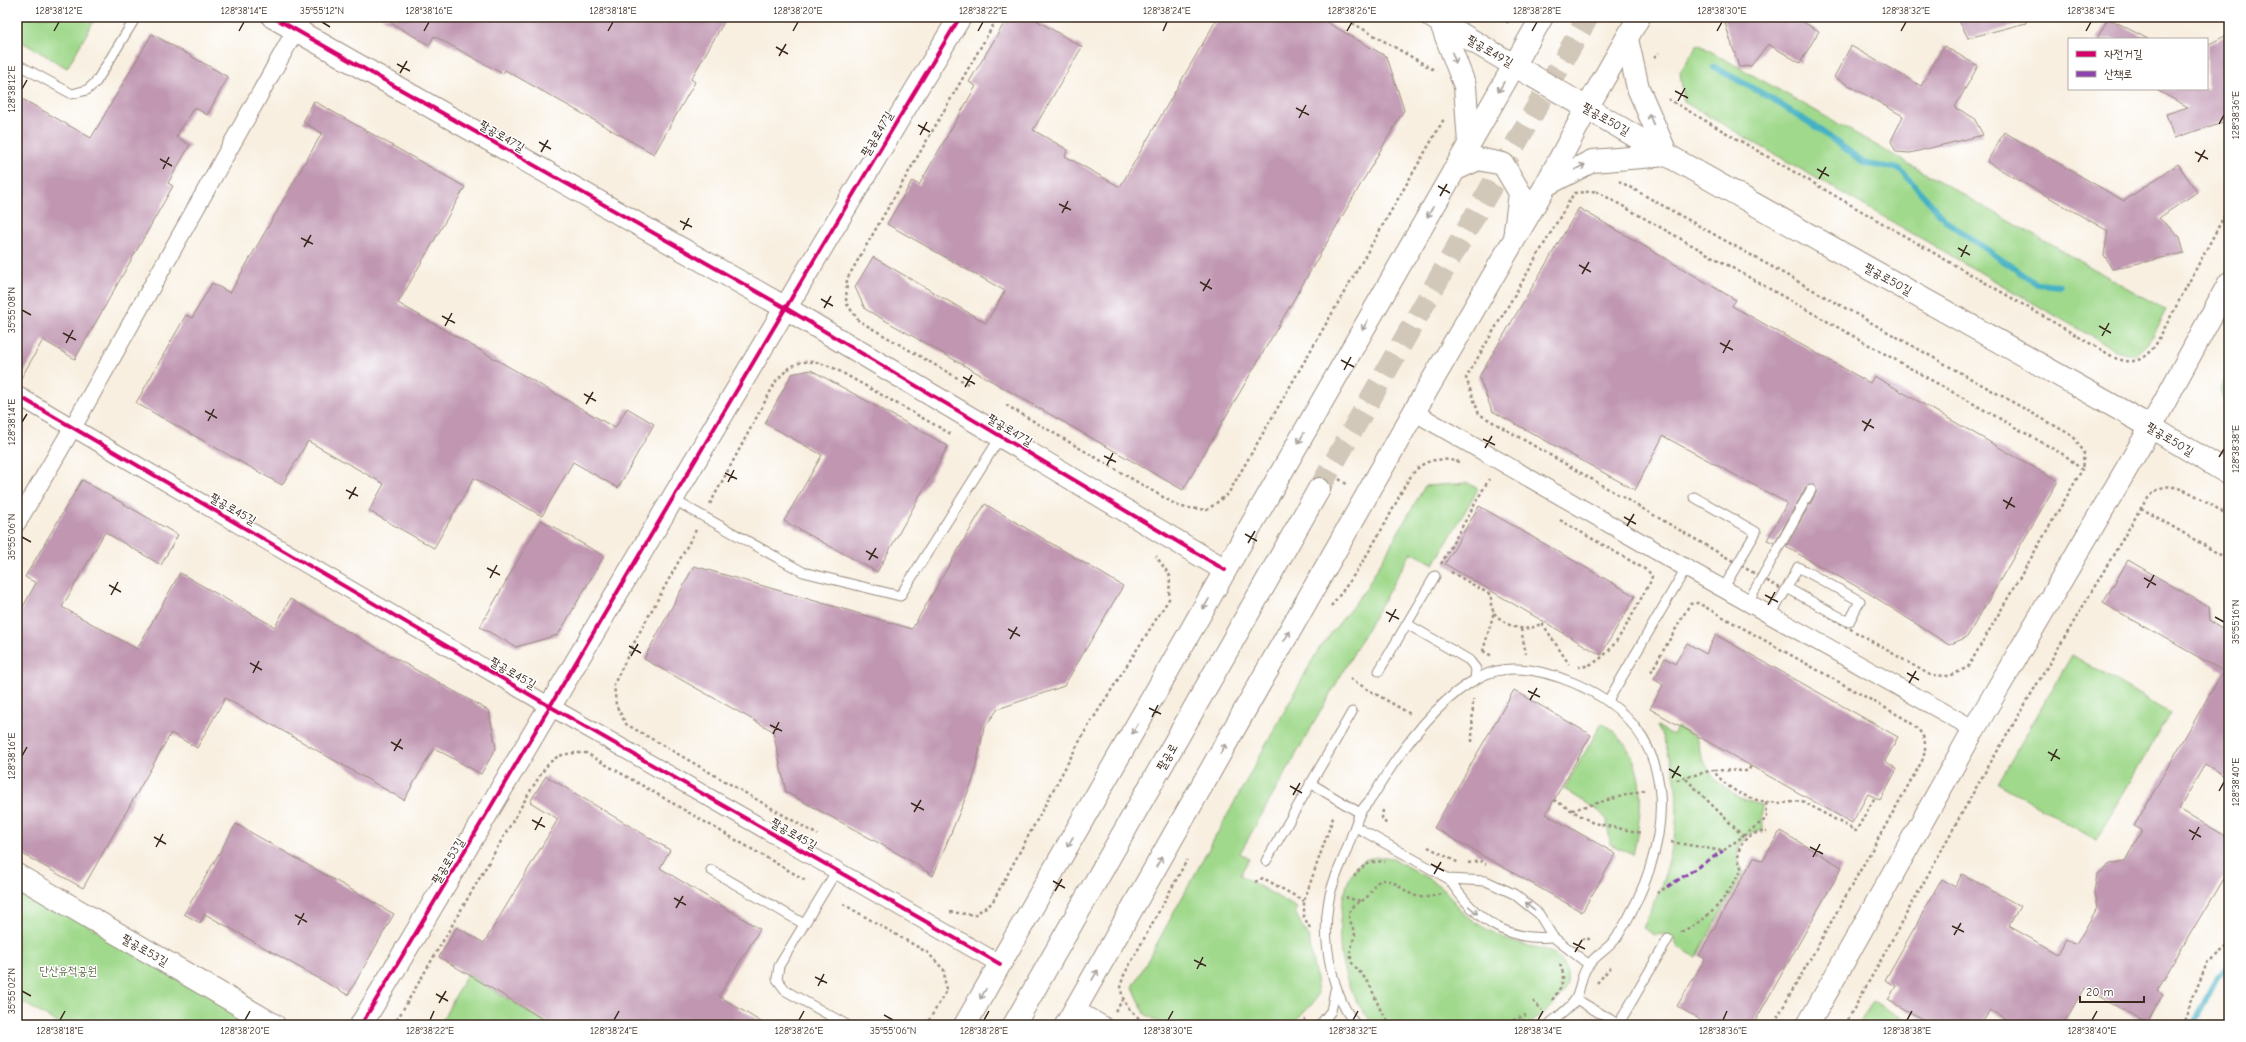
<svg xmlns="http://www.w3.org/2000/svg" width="2246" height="1042" font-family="'Comic Neue','Poor Story',sans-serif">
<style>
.green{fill:#a0d98c;stroke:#6e8255}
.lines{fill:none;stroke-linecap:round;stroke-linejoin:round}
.stream{stroke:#45b1c3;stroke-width:6}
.building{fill:#c096b1}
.secondary-tunnel{stroke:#d2c8b9;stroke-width:22;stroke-dasharray:22 11;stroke-linecap:butt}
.lane-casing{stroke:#9a8c7f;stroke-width:11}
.street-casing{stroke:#9a8c7f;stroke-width:19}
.secondary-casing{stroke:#9a8c7f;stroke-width:24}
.path{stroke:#9a8c7f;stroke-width:2.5;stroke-dasharray:3 3;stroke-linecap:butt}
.lane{stroke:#fff;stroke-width:9}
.street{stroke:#fff;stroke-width:17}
.secondary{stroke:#fff;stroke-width:22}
.quiet{stroke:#8e44ad;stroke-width:3;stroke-dasharray:6 3;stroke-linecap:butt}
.cycleway-casing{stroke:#fff;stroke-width:6}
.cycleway{stroke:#d6006c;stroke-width:4}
.oneway{stroke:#a79f9a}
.ticks{fill:none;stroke:#3b2a1e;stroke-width:1.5}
.labels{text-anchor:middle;stroke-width:3;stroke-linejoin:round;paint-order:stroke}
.street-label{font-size:12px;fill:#3b2a1e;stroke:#fff}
.park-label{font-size:12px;fill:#595f3f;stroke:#fff}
.neatline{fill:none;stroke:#3b2a1e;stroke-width:1.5}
.ticks-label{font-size:10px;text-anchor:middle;fill:#3b2a1e}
</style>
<rect width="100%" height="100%" fill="#fff"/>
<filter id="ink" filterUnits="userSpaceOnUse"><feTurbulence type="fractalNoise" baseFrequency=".025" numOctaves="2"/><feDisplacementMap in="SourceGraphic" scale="8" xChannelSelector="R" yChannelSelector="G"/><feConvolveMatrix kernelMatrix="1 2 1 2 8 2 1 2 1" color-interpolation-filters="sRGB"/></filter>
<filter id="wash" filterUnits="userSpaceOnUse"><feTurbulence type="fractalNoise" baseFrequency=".012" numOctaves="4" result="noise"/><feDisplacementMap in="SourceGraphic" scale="16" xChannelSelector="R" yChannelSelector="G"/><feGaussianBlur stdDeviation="0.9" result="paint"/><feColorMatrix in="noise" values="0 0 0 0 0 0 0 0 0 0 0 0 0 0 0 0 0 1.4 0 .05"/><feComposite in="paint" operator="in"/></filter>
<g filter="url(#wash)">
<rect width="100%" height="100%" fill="#f8efe0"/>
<g class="green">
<polygon points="17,17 96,17 67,68 17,39"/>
<polygon points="1698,44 2166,310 2148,343 2135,355 2115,350 1684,102 1680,72"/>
<polygon points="2229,372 2229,419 2220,388"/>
<polygon points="1468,483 1478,489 1434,564 1411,552 1240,853 1249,859 1240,875 1297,908 1295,912 1309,939 1318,992 1314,1002 1292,1025 1164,1025 1145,1014 1133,987 1318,650 1363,593 1425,486"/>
<polygon points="2072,655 2170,713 2096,840 1998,783"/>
<path d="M1602,723C1650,753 1643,808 1633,855L1610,844L1607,820L1599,811L1564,789Z"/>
<path d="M1657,726L1673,735L1677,727L1696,737C1705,775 1724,796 1762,805L1763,830C1745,830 1736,846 1738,862L1744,872L1696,957L1678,947L1675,940L1664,934L1655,935L1643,928C1675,860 1693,796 1657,726Z"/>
<path d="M1385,857L1393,859C1409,868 1426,876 1441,887C1449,893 1453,902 1460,910C1472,922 1490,931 1506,939C1529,951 1561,943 1567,973C1572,994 1543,1013 1529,1025H1375C1360,1010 1349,991 1344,970C1336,943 1338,881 1361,862C1368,857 1377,857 1385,857Z"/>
<polygon points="17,885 265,1025 61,1025 17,999"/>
<polygon points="467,974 550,1025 440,1025"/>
<polygon points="1873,1001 1914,1025 1859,1025"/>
</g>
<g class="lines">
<g class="stream">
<polyline points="1714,67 1767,96 1813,125 1866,164 1900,169 1947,222 2037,284 2060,286"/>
<polyline points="2193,1025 2217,977 2229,966"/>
</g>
</g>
<g id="blocks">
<g class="building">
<polygon points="381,17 727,17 691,79 695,82 654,154 505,70 503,74 434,36 429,45"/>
<polygon points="1008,17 1031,17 1082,47 1033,130 1068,150 1065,156 1120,187 1218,17 1318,17 1387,57 1404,110 1183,490 865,309 855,287 873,257 986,323 1005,291 887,224 912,181 919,185 976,86 969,82"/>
<polygon points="1723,17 1794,17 1819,31 1800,63 1768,44 1751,66 1739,67"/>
<polygon points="1957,17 2026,17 2026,23 1968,38"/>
<polygon points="2108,18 2148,39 2097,39"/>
<polygon points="152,34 228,77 207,115 194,107 176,137 190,145 168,183 173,186 75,359 43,340 17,385 17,96 91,138"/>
<polygon points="2229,34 2229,120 2174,138 2166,114 2188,107 2155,89 2207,89 2207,45"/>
<polygon points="1851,46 1921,86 1944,46 1978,66 1955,107 1974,118 1983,135 1910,153 1896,152 1891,141 1903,116 1834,77"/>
<polygon points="314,101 465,187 398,303 615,428 627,408 654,424 618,488 573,462 542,516 474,478 434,548 369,511 384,484 308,441 282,485 136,403 186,315 192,318 212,283 230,293 322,133 303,122"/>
<polygon points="2004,132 2124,201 2178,164 2197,192 2159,218 2180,237 2184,253 2112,269 2104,255 2108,231 1987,162"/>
<polygon points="1579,208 1736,300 1732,306 1870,383 1874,376 2058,481 1967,637 1949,645 1870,594 1786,547 1816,493 1816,487 1814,485 1806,487 1775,543 1767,540 1787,503 1663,436 1635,490 1492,411 1479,377"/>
<polygon points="811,370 948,446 877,572 784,521 822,455 765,423 792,374"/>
<polygon points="82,480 178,535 161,565 105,532 62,607 137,649 180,573 275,627 290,599 489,711 496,748 481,774 434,748 404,800 225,698 197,748 171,733 83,888 17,851 17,618 36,583 25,577"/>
<polygon points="985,504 1123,586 1064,686 998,709 984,728 973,780 933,876 915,863 786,792 773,731 644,659 694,566 912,629"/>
<polygon points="1479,506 1635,596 1601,655 1445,564"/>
<polygon points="541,520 604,556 558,635 516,647 480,627"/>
<polygon points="2128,560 2209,607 2210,621 2229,632 2229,779 2205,764 2179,809 2229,838 2229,880 2224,877 2157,990 2163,994 2147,1023 2084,988 2063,1025 2016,1025 1990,1010 1981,1025 1933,1025 1888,1000 1896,986 1885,980 1942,879 1955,887 1962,874 2020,906 2009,926 2058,954 2066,939 2076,945 2097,908 2094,892 2097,875 2110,864 2125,861 2142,830 2134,826 2223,671 2103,603"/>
<polygon points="1716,635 1898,737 1885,761 1897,769 1880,800 1868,794 1852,823 1650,709 1663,685 1654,679 1665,658 1675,664 1687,643 1706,654"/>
<polygon points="1514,690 1591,735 1546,814 1616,854 1582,912 1434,828"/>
<polygon points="546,776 670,850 660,868 760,929 719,996 766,1025 553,1025 439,957 457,927 484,943 558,819 530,802"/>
<polygon points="236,824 394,914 348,995 205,914 200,923 184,914"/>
<polygon points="1780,831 1842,867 1753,1025 1709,1025 1677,1006 1705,959 1699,955 1754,857 1763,861"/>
</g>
</g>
</g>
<g filter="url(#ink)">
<use href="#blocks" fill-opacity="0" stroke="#9a8c7f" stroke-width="1"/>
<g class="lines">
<polyline class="secondary-tunnel" points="1319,489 1588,17"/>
<defs>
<g id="lane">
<polyline points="17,64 72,94 87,90 96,82 136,17"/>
<polyline points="1694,497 1756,532 1723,589"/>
<polyline points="672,499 803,572 900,596 1001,436"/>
<polyline points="1748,602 1811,490"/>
<polyline points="1771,615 1787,588 1849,622 1860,601 1798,567 1787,588"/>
<polyline points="1407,624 1469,660 1476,669 1475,680"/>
<polyline points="1379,671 1435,576"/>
<polyline points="1608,701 1686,568"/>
<polyline points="1310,783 1360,813"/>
<polyline points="1356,827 1449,879 1486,881 1514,894 1539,914 1553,937 1588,964"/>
<polyline points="1266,861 1352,712"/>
<polyline points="711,870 804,924"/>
<polyline points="837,870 779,966 777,979 786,991 847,1025"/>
<path d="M1449,879C1475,919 1504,941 1553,937"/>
<polyline points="1576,999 1618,1024"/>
<polyline points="1320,1025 1331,1011 1335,990"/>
<path d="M1356,1025C1333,997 1322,942 1328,906C1330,888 1338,871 1345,854C1350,841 1354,828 1359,815C1362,808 1369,802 1373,796C1398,754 1435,700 1480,677C1509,661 1545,671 1574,683C1689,731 1674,847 1617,937C1609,949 1596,954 1588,966C1581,974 1581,986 1577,996C1573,1007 1557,1017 1548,1025"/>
<polyline points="1618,1025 1668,939"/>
</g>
<g id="street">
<polyline points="17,395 551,707 1000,964"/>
<polyline points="1414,412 1679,564 1974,729"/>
<polyline points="17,523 73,427 303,17"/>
<polyline points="1075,1009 1103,1025"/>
</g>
<g id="secondary">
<polyline points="273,17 784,307 1225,570"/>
<polyline points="1432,17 1667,155 2151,427 2229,474"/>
<polyline points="1444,20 1440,21 1465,86 1469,144"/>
<polyline points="1454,170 1478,159 1503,164 1520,193 1515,230"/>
<polyline points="1546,185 1592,161 1667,155 1638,88 1627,39"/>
<polyline points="17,875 274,1025"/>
<path d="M361,1025C562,689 757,351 960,17"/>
<polyline points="965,1025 1542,17"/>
<polyline points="1014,1025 1319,489"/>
<polyline points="1066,1025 1414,412 1546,185 1587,108 1639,17"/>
<polyline points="1808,1025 1974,729 2151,427 2229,283"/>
</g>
</defs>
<use href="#lane" class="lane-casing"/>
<use href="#street" class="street-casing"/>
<use href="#secondary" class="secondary-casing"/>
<g class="path">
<polyline points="1342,17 1436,71"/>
<polyline points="1506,22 1516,20"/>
<polyline points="1654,57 1659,53"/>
<path d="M1668,99L2117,359C2136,364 2141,361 2155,346L2229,207"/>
<polyline points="1619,181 2073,436 2084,452 2082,470"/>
<polygon points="1596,191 2066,456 2082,470 1968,667 1950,676 1930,675 1479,414 1466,378 1574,193"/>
<polyline points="968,384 859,321 846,303 847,279 998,17"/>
<polyline points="1006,405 1180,507 1207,510 1228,494 1444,119"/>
<polyline points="1339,479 1348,485"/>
<path d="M710,504L776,381C796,359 804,358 832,367L951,434"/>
<polyline points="2141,508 2229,560"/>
<path d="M1560,520L1648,571L1652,576L1651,581C1634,607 1613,667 1578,667"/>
<polyline points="696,530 637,637 614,684 616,705 626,724 818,835"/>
<polyline points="1441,564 1489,479"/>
<polyline points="1451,572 1491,595 1491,607 1494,612 1483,651"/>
<path d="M1331,606C1353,579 1371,549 1388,518C1397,503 1405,480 1418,468C1429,458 1445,458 1459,462"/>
<path d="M1494,613C1507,627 1525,634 1542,623L1569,664"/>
<polyline points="1521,629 1526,654"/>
<polyline points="1483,651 1492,656"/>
<path d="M1651,672L1690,604L1698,603L1905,719C1922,730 1930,740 1922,761L1773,1025"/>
<polyline points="1350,679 1412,715"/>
<polyline points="1472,742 1473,699"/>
<polyline points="1714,770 1748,771 1751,766"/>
<polyline points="1686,779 1744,837"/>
<polyline points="1554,800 1593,823 1642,833"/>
<polyline points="1766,802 1782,803 1802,801 1856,831 1875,797"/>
<polyline points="1383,810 1382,818 1387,825"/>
<polyline points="1572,810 1644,790"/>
<path d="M1671,842L1723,851L1767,818L1766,802C1744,798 1726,788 1713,770L1673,781"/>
<polyline points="1428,847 1459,863"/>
<polyline points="1468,863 1481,861 1486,864"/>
<path d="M1354,877C1361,865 1372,860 1385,862"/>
<polyline points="1255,882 1263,878 1304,901"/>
<polyline points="1657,893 1667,887"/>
<polyline points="1347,896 1347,898 1361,901"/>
<polyline points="843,904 928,953 944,970 946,992 926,1025"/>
<polyline points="950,912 974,915 992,903 1084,733 1169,599 1170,576 1156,556"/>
<polyline points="1310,928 1304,917 1304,901 1334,815"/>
<path d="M1681,932C1717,914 1721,902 1742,869C1731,851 1746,830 1767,832"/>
<polyline points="1581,939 1592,939"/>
<polyline points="1597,983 1612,966"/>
<path d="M1552,1000C1562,988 1567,976 1559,963"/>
<polyline points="1533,1001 1542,1010"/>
<polyline points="1115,1011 1123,1000"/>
<path d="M394,1025L532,788C550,761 551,752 586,753L805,880"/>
<path d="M1149,1025C1131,1014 1116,999 1123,977L1187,860"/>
<polyline points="1300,1025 1305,1019"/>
<path d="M1391,1025L1380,1009L1369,983L1352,963L1350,953L1355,935L1349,917L1350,909C1355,903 1362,902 1367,897C1372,892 1372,885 1378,882C1391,874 1404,893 1416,896C1425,899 1432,896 1441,894"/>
<polyline points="1502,1025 1526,1015"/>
<polyline points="1520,1025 1523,1019"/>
<path d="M1845,1025L1978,784L2141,508C2146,500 2152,492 2161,488C2178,480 2214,507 2229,516"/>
<polyline points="2182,1025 2207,963 2229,945"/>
</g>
<use href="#lane" class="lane"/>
<use href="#street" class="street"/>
<use href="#secondary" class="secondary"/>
<polyline class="quiet" points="1667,887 1723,851"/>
<defs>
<g id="cycleway">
<polyline points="273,17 784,307 1225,570"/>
<polyline points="17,395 551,707 1000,964"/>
<path d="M361,1025C562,689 757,351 960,17"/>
</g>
</defs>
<use href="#cycleway" class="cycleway-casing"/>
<use href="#cycleway" class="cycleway"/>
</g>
<defs><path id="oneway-shaft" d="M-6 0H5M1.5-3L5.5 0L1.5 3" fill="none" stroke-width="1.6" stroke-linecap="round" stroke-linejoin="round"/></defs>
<g class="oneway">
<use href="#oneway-shaft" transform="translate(1454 58) rotate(69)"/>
<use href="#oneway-shaft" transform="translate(1501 87) rotate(120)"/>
<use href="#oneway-shaft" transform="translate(1651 119) rotate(-113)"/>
<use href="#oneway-shaft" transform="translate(1580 167) rotate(-28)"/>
<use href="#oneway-shaft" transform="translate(1430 212) rotate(120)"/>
<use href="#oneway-shaft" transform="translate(1365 325) rotate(120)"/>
<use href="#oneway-shaft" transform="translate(1301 438) rotate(120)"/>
<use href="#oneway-shaft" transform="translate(1206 604) rotate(120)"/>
<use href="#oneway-shaft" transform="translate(1287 636) rotate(-60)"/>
<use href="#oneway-shaft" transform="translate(1135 729) rotate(120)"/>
<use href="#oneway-shaft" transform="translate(1223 749) rotate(-60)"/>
<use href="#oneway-shaft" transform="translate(1070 842) rotate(120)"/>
<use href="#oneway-shaft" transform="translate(1159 862) rotate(-60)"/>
<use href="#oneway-shaft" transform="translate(1530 906) rotate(-141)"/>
<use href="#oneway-shaft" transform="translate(1473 910) rotate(42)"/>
<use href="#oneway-shaft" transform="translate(1095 975) rotate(-60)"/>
<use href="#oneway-shaft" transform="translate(983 994) rotate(120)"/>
</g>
</g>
<path class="ticks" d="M322,22L330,27M54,31L59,22M239,31L244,22M424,31L429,22M608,31L613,22M793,31L798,22M978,31L983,22M1163,31L1167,22M1347,31L1352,22M1532,31L1537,22M1717,31L1722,22M1901,31L1906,22M2086,31L2091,22M776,47L788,54M779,56L786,44M397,64L410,71M400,73L407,61M22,89L27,80M1675,91L1688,98M1678,101L1685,88M1296,108L1309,115M1299,118L1306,105M2219,124L2224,115M918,125L930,132M920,135L927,122M539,142L551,149M541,152L548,140M2195,152L2208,159M160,159L172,166M2198,162L2205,150M163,169L169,157M1817,169L1829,176M1819,179L1826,167M1438,186L1450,193M1440,196L1447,184M1059,204L1071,210M1062,213L1068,201M680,221L692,227M683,230L689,218M301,238L313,244M304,247L311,235M1958,248L1970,255M1961,257L1967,245M1579,265L1591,272M1582,274L1589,262M1200,282L1212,289M1203,291L1210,279M821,299L833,306M824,308L831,296M22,310L31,315M442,316L455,323M445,326L452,313M2099,326L2111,333M63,333L76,340M2102,336L2109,323M66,343L73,330M1720,343L1733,350M1723,353L1730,340M1341,360L1354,367M1344,370L1351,357M963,377L975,384M965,387L972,375M584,394L596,401M586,404L593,392M205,411L217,418M208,421L214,409M1862,421L1874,428M22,422L27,414M1864,431L1871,419M1483,439L1495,445M1485,448L1492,436M1104,456L1116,462M2219,457L2224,449M1107,465L1113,453M725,473L737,479M728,482L734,470M346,490L358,496M349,499L356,487M2003,500L2015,507M2006,509L2012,497M1624,517L1636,524M1627,526L1634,514M1245,534L1257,541M22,537L31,542M1248,543L1255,531M866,551L878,558M869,560L876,548M487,568L500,575M490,578L497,565M2144,578L2156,585M109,585L121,592M2147,588L2154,575M111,595L118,582M1765,595L1778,602M1768,605L1775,592M1386,612L1399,619M2215,617L2224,622M1389,622L1396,609M1008,629L1020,636M1010,639L1017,627M629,646L641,653M631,656L638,644M250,663L262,670M253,673L259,661M1907,673L1919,680M1909,683L1916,671M1528,691L1540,697M1530,700L1537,688M1149,708L1161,714M1152,717L1158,705M770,725L782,731M773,734L779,722M391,742L403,749M394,751L401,739M2048,752L2060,759M22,756L27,747M2051,761L2057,749M1669,769L1681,776M1672,778L1679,766M1290,786L1302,793M2219,791L2224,782M1293,795L1300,783M911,803L924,810M914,812L921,800M532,820L545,827M535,830L542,817M2189,830L2201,837M154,837L166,844M2192,840L2199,827M156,847L163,834M1810,847L1823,854M1813,857L1820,844M1431,864L1444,871M1434,874L1441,862M1053,881L1065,888M1055,891L1062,879M674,898L686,905M676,908L683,896M295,915L307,922M298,925L304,913M1952,926L1964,932M1954,935L1961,923M1573,943L1585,949M1575,952L1582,940M1194,960L1206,966M1197,969L1203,957M815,977L827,983M818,986L824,974M22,991L31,996M436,994L448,1001M439,1003L446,991M884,1015L893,1020M60,1020L65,1011M245,1020L250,1011M430,1020L434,1011M614,1020L619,1011M799,1020L804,1011M984,1020L989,1011M1168,1020L1173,1011M1353,1020L1358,1011M1538,1020L1543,1011M1723,1020L1727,1011M1907,1020L1912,1011M2092,1020L2097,1011"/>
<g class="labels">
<g class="street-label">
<text transform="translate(1490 51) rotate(30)" y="4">팔공로49길</text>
<text transform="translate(1606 119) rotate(30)" y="4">팔공로50길</text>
<text transform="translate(877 134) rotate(-59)" y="4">팔공로47길</text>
<text transform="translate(502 136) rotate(30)" y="4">팔공로47길</text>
<text transform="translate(1888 279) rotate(29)" y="4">팔공로50길</text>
<text transform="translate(1010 430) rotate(31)" y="4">팔공로47길</text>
<text transform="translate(2170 439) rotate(31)" y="4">팔공로50길</text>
<text transform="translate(233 509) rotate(30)" y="4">팔공로45길</text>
<text transform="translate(513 673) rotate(30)" y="4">팔공로45길</text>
<text transform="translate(1167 757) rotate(-60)" y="4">팔공로</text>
<text transform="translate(794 834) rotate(30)" y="4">팔공로45길</text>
<text transform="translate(448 861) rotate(-59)" y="4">팔공로53길</text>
<text transform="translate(145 950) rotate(30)" y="4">팔공로53길</text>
</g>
<g class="park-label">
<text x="68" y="975">단산유적공원</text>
</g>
</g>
<rect width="2246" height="1042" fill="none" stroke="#fff" stroke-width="44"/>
<rect x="2068" y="38" width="140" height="52" fill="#ffffff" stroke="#b1aaa5"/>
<rect x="2076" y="51" width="20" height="6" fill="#d6006c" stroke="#b1aaa5"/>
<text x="2104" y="58" font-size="12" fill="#3b2a1e">자전거길</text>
<rect x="2076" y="71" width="20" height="6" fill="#8e44ad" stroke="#b1aaa5"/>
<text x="2104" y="78" font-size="12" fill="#3b2a1e">산책로</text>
<path d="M2080 996v6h64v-6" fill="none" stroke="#3b2a1e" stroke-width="2"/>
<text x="2086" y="996" font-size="12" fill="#3b2a1e" stroke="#ffffff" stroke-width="3" paint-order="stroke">20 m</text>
<rect x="22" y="22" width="2202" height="998" class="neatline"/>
<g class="ticks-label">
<text x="59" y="14">128°38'12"E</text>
<text x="244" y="14">128°38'14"E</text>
<text x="322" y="14">35°55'12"N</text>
<text x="429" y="14">128°38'16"E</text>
<text x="613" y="14">128°38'18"E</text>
<text x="798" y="14">128°38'20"E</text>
<text x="983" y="14">128°38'22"E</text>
<text x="1167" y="14">128°38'24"E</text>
<text x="1352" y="14">128°38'26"E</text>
<text x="1537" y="14">128°38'28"E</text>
<text x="1722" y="14">128°38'30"E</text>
<text x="1906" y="14">128°38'32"E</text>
<text x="2091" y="14">128°38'34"E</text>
<text transform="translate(11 89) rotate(-90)" y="4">128°38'12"E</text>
<text transform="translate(2235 115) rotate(-90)" y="4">128°38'36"E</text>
<text transform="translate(11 310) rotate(-90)" y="4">35°55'08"N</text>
<text transform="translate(11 422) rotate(-90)" y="4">128°38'14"E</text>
<text transform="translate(2235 449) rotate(-90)" y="4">128°38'38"E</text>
<text transform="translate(11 537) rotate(-90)" y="4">35°55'06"N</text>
<text transform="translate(2235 622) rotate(-90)" y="4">35°55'16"N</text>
<text transform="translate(11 756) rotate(-90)" y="4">128°38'16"E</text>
<text transform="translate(2235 782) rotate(-90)" y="4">128°38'40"E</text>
<text transform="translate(11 991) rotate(-90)" y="4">35°55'02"N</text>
<text x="60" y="1034">128°38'18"E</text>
<text x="245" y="1034">128°38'20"E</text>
<text x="430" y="1034">128°38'22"E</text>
<text x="614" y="1034">128°38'24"E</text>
<text x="799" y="1034">128°38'26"E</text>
<text x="893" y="1034">35°55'06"N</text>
<text x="984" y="1034">128°38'28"E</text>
<text x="1168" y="1034">128°38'30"E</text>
<text x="1353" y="1034">128°38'32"E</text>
<text x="1538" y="1034">128°38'34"E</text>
<text x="1723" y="1034">128°38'36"E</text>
<text x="1907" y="1034">128°38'38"E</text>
<text x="2092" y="1034">128°38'40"E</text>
</g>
</svg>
